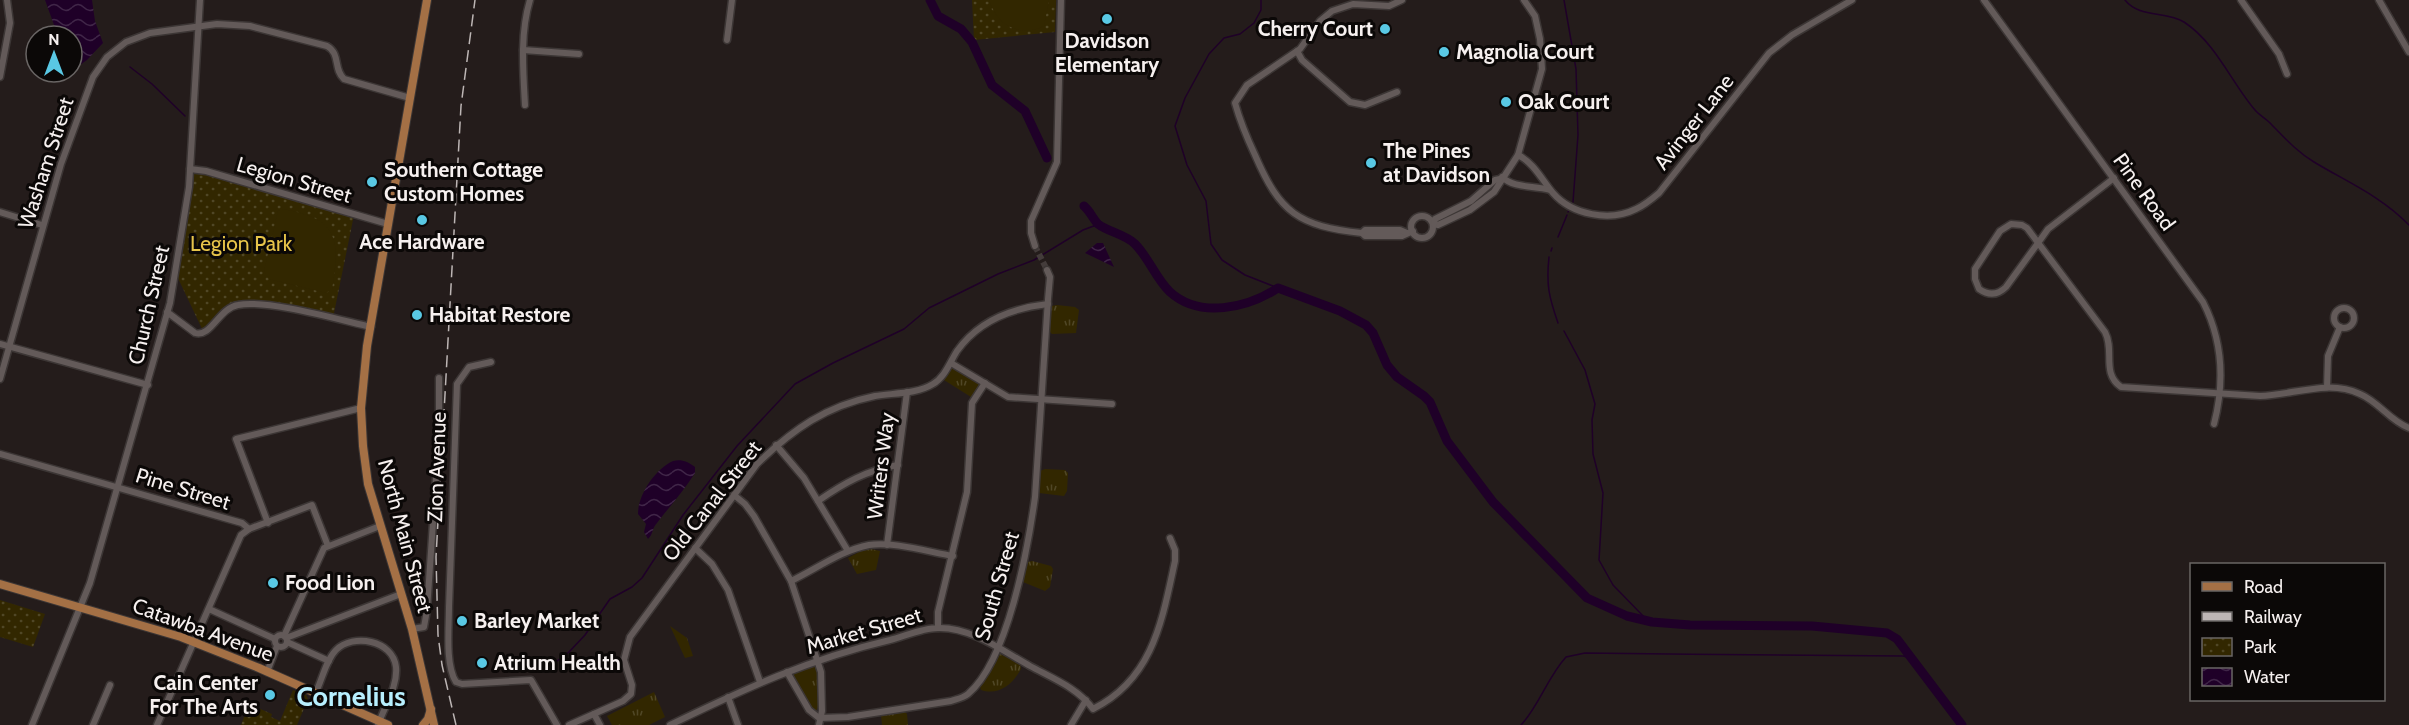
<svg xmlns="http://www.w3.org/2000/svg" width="2409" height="725" font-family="Cabin,sans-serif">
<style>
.grass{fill:url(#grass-tufts)}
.park{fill:url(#park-dots)}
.garden{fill:#322700}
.water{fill:url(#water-waves)}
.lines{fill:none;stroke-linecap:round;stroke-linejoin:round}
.stream{stroke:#1f0028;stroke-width:1.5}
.river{stroke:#1f0028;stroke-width:9}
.minor-tunnel{stroke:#443c3b;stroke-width:6;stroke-dasharray:6 3;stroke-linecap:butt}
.minor-casing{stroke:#3c3635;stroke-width:9}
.major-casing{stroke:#3c3635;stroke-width:10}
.minor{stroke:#635a59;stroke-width:6}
.major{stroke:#a47045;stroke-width:8}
.rail{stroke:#bdb6b5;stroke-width:1.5;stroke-dasharray:12 6;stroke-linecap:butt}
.poi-dot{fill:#59c8e4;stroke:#0b0807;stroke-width:2}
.labels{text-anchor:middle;stroke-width:6;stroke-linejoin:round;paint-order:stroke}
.poi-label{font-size:21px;font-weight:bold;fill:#f6f0ef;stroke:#0b0807;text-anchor:start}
.street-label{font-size:21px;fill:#f6f0ef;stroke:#0b0807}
.park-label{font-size:21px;fill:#e7c44a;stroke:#0b0807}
.district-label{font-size:27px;font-weight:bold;fill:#b7effe;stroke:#0b0807}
</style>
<defs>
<pattern id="grass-tufts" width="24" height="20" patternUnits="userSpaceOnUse" patternTransform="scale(1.5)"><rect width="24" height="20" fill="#322700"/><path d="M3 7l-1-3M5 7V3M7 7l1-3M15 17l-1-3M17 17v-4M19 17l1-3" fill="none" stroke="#504726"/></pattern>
<pattern id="park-dots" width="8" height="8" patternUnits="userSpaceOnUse" patternTransform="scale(1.5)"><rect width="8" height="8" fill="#322700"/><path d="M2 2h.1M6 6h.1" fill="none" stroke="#504726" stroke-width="1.8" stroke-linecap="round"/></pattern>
<pattern id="water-waves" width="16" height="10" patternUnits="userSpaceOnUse" patternTransform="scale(1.5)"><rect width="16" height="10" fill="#1f0028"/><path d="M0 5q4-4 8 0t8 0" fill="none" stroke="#402648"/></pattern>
</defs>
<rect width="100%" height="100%" fill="#241c1b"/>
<g class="grass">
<polygon points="1057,305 1075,307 1079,310 1076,333 1052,334 1049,331 1051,306"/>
<polygon points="952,365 978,381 980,385 971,397 944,380 944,376"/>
<polygon points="1045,469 1065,470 1068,473 1067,491 1064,496 1039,493 1040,471"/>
<polygon points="871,549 880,551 876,570 857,574 848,558 861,551"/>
<polygon points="1032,561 1051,566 1053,569 1050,587 1045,591 1023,582 1028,562"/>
<polygon points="670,626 687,638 693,656 685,658"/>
<path d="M1000,654L1020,664L1021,669C1013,684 999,696 981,690L980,687Z"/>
<polygon points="812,665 818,669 819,705 816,711 811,708 792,675"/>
<polygon points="654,692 665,717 649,725 612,725 607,716"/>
<polygon points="904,711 907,714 908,725 882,725 881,715"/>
</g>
<g class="park">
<polygon points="972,0 1056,0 1055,32 974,40"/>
<polygon points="191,169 354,215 333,318 287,309 238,304 204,333 176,274"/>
<polygon points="0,600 45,614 33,647 0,637"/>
<polygon points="293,690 306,695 308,699 297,725 241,725 249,704 272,714 271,717 280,721"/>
</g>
<g class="garden">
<path d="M989,0H1049L1044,26C1019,38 997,25 989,0Z"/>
<path d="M282,209C337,218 341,238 332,289L326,293L269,279L264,271L278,211Z"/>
</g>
<g class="water">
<polygon points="45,0 92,0 95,21 103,43 87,60 73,70 72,36 58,36"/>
<polygon points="1097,243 1103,243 1114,267 1085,253"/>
<path d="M673,461C682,459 688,462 695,467V473C683,492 670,506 657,523C652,528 653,535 648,539L644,532L646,524L638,514C638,495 655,469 673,461Z"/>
</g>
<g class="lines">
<g class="stream">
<polyline points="1261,0 1261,10 1254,23 1240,34 1224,38 1209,54 1185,98 1175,126 1187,165 1206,201 1211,244 1222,260 1245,275 1278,288"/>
<polyline points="1564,0 1576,69 1578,135 1573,202"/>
<path d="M2125,0C2139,18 2166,11 2184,22C2216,43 2231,82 2255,110C2259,115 2265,118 2269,122C2284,137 2296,151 2314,162C2347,182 2381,196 2409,225"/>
<polyline points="130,67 152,84 185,116"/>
<polyline points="1568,212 1569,210"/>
<polyline points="1558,237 1567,215"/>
<polyline points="1551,251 1552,248"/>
<path d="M1549,257C1546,285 1549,297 1558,323"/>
<polyline points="1564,331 1585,370 1595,404 1592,420 1593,454 1603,493 1599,560 1613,585 1647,620"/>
<polyline points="557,661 569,652 585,635 610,599 632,587 642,578 683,515 737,446 795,384 833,363 904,329 929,308 998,274 1034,260 1083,230 1099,224"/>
<path d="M1521,725C1539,706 1547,678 1566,657L1585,653C1691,654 1797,656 1903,656L1911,658"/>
</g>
<g class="river">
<polyline points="930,0 938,16 961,29 972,42 992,85 1025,111 1047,158"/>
<path d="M1084,206C1090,211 1093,219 1098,224C1108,232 1125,234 1135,244C1149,258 1156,279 1170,292C1200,319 1247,308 1278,288L1340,311L1366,325L1373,333L1387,365L1397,377L1424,396L1430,402L1447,441L1493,502L1587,598L1627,616L1652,622L1690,625L1812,626L1887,633L1897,639L1962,725"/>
</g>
<polyline class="minor-tunnel" points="1035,246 1047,270"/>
<defs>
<g id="minor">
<path d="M1402,0L1389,6L1353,4L1332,11L1320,21L1300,49L1247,85L1235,103C1240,121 1247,138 1255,155C1280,213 1298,226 1362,233L1365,236H1402L1413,231"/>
<path d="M1984,0L2203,302C2223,341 2225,381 2214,424"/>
<polyline points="2241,0 2279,54 2287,74"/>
<polyline points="2379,0 2409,52"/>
<polyline points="727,40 732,0"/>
<polyline points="523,50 579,54"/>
<polyline points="1297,51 1302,60 1350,102 1365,105 1397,92"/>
<polyline points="0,77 10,23 7,0"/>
<path d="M525,105C523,70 520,33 530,0"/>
<path d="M1518,155C1534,163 1542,180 1553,193C1572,215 1610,222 1636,209C1645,205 1652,199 1659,193L1769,53L1792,35L1852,0"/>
<polyline points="190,169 206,171 388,224"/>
<path d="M1502,177C1515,189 1534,185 1550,190"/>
<path d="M2114,178L2048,229L2038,243L2006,287C1998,295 1989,296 1979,289L1975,279V269L2000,231L2011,224L2022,225L2027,228L2105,332C2115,351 2101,373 2121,387L2260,396C2294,395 2328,379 2360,394C2379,402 2390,421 2409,428"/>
<polyline points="0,212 42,225"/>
<circle cx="1422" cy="227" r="11"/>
<polyline points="1433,224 1438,225 1470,210 1494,192 1518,155 1542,69 1540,39 1535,16 1524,0"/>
<polyline points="1434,224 1435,219 1471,201 1495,180 1500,179"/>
<polyline points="1362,233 1365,230 1400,230 1407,233"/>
<polyline points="1035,246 1031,233 1031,221 1057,162 1061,0"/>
<circle cx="2344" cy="318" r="10"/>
<path d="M167,312L195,333C211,338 219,308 238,305C267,299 340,320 371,327"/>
<polyline points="0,344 148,385"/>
<path d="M491,362L469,367L457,384L449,607C449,627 445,665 456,682L462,684L531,680L557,725"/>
<polyline points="951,363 1008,397 1112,404"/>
<path d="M0,379L61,164L93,77L107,57L126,42L150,33L217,24L250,26L327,46C341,54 333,69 344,79L410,98"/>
<polyline points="2327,387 2328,356 2340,327"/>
<polyline points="776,445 804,478 848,551"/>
<polyline points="0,454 242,523 249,529 312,505 328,546"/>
<polyline points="734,495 745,504 754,516 791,581 821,672 822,711 819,725"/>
<path d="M818,501C844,483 867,470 898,465"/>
<polyline points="268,523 236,439 361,408"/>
<polyline points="887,545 907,392"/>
<polyline points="695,548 712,564 728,590 760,682"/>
<path d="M791,581C816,569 842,550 869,545C892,541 929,552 953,556"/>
<polyline points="209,609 275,639"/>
<polyline points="938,628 938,612 967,492 972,403 985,383"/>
<polyline points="412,629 424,627 427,610 439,434 439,378"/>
<circle cx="281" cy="641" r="6"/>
<polyline points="284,636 324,548 380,526"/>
<polyline points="286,638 401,594"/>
<polyline points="287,642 329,661"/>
<polyline points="267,672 277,646"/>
<path d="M787,672L809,710L819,718L848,717L951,701C957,699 963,698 968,694C1008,660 1028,548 1035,497L1048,299L1050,277L1047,270"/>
<path d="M316,692C322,680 326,660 336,650C353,633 393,640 396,667C398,687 384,707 378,725"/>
<polyline points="728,697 738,725"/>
<polyline points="594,714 600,725"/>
<polyline points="32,725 90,583 170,303 189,187 200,0"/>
<polyline points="93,725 110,685"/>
<polyline points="157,725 241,535 249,529"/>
<path d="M569,725L623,701L631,694L632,685L624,660L630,637L757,464C793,429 826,406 875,396C894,393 917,394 933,384C945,377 950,362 957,351C979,320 1012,308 1048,304"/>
<path d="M670,725C744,689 809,659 890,640C905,636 923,628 938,628C971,627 1003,651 1030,666C1052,678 1078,688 1093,709C1153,679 1162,621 1175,561V550L1170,538"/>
<polyline points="1071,725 1086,700"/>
</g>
<g id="major">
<polyline points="427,0 367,346 361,408 363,446 368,484 412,629 434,725"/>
<polyline points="0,584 181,637 259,668 388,725"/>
<polyline points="423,725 428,719 431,709"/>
</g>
</defs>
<use href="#minor" class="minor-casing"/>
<use href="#major" class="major-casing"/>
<use href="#minor" class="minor"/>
<use href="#major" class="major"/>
<polyline class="rail" points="456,725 442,665 438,635 436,557 461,106 475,0"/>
</g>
<g class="poi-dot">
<circle cx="1107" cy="19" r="6"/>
<circle cx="1385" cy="29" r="6"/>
<circle cx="1444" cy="52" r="6"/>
<circle cx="1506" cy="102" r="6"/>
<circle cx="1371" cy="163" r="6"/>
<circle cx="372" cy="182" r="6"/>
<circle cx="422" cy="220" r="6"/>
<circle cx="417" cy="315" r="6"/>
<circle cx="273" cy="583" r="6"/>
<circle cx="462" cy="621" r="6"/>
<circle cx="482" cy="663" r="6"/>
<circle cx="270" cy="695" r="6"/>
</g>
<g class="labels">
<g class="poi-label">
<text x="1373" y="36" text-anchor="end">Cherry Court</text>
<text x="1107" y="48" text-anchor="middle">Davidson<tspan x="1107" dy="24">Elementary</tspan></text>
<text x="1456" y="59">Magnolia Court</text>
<text x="1518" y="109">Oak Court</text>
<text x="1383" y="158">The Pines<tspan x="1383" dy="24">at Davidson</tspan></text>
<text x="384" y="177">Southern Cottage<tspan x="384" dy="24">Custom Homes</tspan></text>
<text x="422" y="249" text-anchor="middle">Ace Hardware</text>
<text x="429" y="322">Habitat Restore</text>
<text x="285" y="590">Food Lion</text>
<text x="474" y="628">Barley Market</text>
<text x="494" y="670">Atrium Health</text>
<text x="258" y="690" text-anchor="end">Cain Center<tspan x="258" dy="24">For The Arts</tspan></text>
</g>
<g class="street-label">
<text transform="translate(1694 122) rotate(-52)" y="7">Avinger Lane</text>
<text transform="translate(46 163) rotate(-72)" y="7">Washam Street</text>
<text transform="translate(294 180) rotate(16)" y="7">Legion Street</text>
<text transform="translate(2144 192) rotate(54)" y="7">Pine Road</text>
<text transform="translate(149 305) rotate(-77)" y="7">Church Street</text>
<text transform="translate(881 466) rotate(-83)" y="7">Writers Way</text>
<text transform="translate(437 467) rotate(-88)" y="7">Zion Avenue</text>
<text transform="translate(183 489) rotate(17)" y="7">Pine Street</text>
<text transform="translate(712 501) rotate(-52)" y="7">Old Canal Street</text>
<text transform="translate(405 536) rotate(75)" y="7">North Main Street</text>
<text transform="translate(997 586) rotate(-74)" y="7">South Street</text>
<text transform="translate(203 630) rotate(20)" y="7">Catawba Avenue</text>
<text transform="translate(864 631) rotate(-16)" y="7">Market Street</text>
</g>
<g class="park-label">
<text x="241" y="251">Legion Park</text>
</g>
<g class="district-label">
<text x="351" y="706">Cornelius</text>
</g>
</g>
<rect x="2190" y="563" width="195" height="138" fill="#0b0807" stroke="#696564" stroke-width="1.5"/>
<rect x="2202" y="582" width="30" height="9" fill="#a47045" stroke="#696564" stroke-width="1.5"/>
<text x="2244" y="593" font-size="18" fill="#f6f0ef">Road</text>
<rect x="2202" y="612" width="30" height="9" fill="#bdb6b5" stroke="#696564" stroke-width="1.5"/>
<text x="2244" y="623" font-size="18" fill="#f6f0ef">Railway</text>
<rect x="2202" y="638" width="30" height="18" fill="url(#park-dots)" stroke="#696564" stroke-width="1.5"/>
<text x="2244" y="653" font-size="18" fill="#f6f0ef">Park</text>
<rect x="2202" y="668" width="30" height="18" fill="url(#water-waves)" stroke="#696564" stroke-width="1.5"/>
<text x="2244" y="683" font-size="18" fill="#f6f0ef">Water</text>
<g transform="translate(54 54)"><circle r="28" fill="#0b0807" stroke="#696564" stroke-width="1.5"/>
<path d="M0-4.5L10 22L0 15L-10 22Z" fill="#59c8e4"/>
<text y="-9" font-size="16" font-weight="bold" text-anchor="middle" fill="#f6f0ef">N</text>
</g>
</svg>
